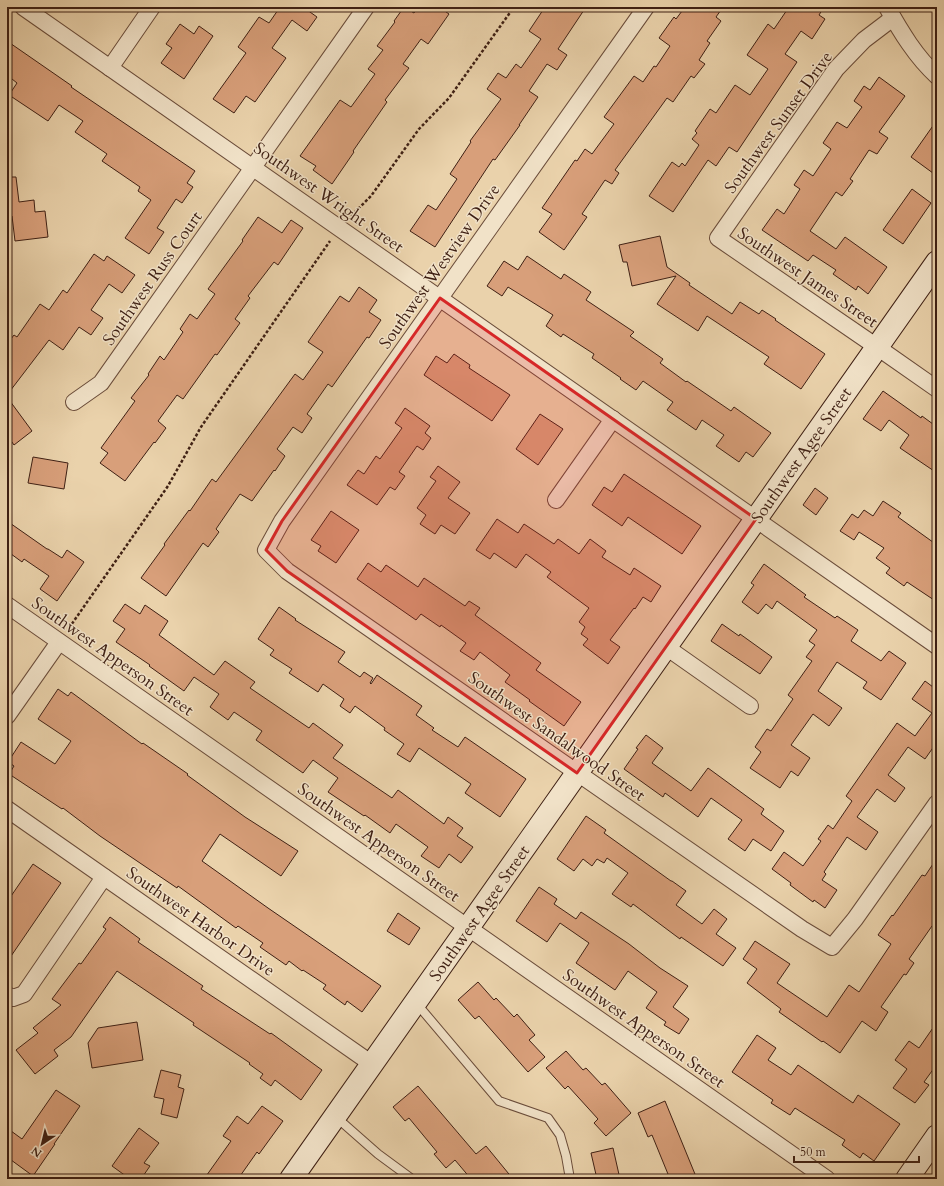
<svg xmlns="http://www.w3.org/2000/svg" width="944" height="1186" font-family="Cardo,serif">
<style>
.building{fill:#d89f7a;stroke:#3f2014}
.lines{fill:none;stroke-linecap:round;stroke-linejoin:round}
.lane-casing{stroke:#6a4c3a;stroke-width:10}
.street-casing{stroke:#6a4c3a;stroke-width:18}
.secondary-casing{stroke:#3f2014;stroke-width:24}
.path{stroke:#3f2014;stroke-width:2.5;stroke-dasharray:3 2;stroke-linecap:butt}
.lane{stroke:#f1e2c8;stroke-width:8}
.street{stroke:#f1e2c8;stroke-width:16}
.secondary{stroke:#f1e2c8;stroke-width:22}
.marked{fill:#d62828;fill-opacity:0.2;stroke:#d62828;stroke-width:3;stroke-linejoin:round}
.labels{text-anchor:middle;stroke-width:3;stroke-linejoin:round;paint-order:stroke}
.street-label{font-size:17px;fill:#3f2014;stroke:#f1e2c8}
</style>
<rect width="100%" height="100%" fill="#ead2ab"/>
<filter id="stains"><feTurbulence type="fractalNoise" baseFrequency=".005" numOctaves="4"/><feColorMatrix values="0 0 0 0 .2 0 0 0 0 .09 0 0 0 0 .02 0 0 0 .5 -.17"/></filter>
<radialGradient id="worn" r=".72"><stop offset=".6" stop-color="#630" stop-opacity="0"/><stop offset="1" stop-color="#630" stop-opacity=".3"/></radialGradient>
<g class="building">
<polygon points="273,7 303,7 317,17 307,31 292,20 272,48 286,58 255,102 246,96 234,113 213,99 246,53 238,47 259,17 269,23 278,10"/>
<polygon points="404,7 414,13 418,7 439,7 449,14 428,44 421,39 403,64 409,68 385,100 387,102 353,151 354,152 332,184 313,170 316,166 300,156 340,100 351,107 375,74 368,69 383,50 377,46 395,22 394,21"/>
<polygon points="545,7 586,7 558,49 567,55 557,70 547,64 529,91 538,97 519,125 520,125 495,160 493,159 435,247 410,231 428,205 436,210 457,179 450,174 471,142 470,141 501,99 487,89 498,73 506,78 516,64 521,68 541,39 529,31"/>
<polygon points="685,7 723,7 716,17 721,21 707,41 710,43 699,60 705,64 694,78 691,76 673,102 667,98 615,170 619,173 612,184 605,180 582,214 587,217 564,250 539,232 552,214 542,208 575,160 577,161 585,149 592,154 614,124 604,117 634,76 643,82 654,66 656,67 670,46 659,38 674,17 676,19"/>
<polygon points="789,7 824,7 819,15 825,19 812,39 801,31 785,54 797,62 737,152 729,147 716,166 708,160 673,212 649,196 672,162 679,167 682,163 685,166 699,145 692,139 697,133 695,131 710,109 716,113 735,85 750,95 768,69 747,55 768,24 774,29"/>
<polygon points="180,24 194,34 199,26 213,36 184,79 161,63 172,48 166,44"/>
<polygon points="7,41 72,86 71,87 195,171 187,183 193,187 182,203 176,199 157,228 164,232 149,254 125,238 151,200 138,191 140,187 102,161 107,154 75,132 83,121 59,105 48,121 9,95 17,83 7,75"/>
<polygon points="879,77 905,96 879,132 888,138 877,154 869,150 850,179 853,181 842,196 836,192 810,231 836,249 845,237 887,267 868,294 858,286 856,290 833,274 836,270 813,255 808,261 762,230 777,209 784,214 800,189 794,185 804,170 813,176 831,149 823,143 837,122 847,128 862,107 854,101 864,86 870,90"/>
<polygon points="937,120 937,176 911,157"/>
<polygon points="7,177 16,177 19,202 34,200 35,212 45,211 48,237 15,241 12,216 7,217"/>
<polygon points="912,189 931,203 903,244 883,230"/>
<polygon points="258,217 282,233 291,220 303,228 278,265 274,262 248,296 250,298 235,319 240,323 217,355 215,354 183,399 177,395 158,421 166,428 155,443 154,442 125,481 100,463 108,453 101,448 135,401 131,398 149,375 148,374 160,356 164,360 183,332 180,329 190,314 197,319 215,294 208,289 243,241 242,240"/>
<polygon points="660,236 667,267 690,283 689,285 732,314 740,302 759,314 762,310 776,319 775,320 825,354 801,389 764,364 769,357 707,316 698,331 657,304 676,276 632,286 627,262 623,262 619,245"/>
<polygon points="94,254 104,261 107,256 135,275 122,293 109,284 91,310 103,318 91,335 79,327 63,350 49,340 7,395 7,344 14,335 17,337 40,304 49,310 63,290 67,293"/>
<polygon points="527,256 561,279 564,274 591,292 586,300 634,332 630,336 663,359 660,363 686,382 687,381 731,411 734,407 771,433 753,457 746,452 739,462 716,446 724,435 702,420 696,430 667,410 673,402 643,381 636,390 620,379 621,378 592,358 594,354 563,334 561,337 546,326 553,315 508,287 502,296 487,286 504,261 518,270"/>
<polygon points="359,287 377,300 369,312 381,320 369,338 367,337 332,387 328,384 307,414 312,418 302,433 293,427 277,449 285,456 275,471 274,470 252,501 240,494 216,529 219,532 208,547 203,543 166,596 141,578 165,545 164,544 189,510 190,511 212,479 216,482 295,374 303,380 323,352 308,342 340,296 349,302"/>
<polygon points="454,354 470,365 469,368 510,395 492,421 424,375 436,356 447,363"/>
<polygon points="883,391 921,418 922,416 937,427 937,473 900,448 909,435 889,420 881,431 863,419"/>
<polygon points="7,397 32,431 14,445 7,435"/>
<polygon points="405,408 430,426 425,433 431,438 423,450 417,446 399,472 405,476 395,490 390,487 377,505 347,485 358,470 364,474 376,456 380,459 402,428 395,423"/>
<polygon points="540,414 563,429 538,465 516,449"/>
<polygon points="33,457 68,463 64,489 28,483"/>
<polygon points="438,466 460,482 448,498 470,513 455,534 441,525 435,534 420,524 426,515 417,508 436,481 430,477"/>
<polygon points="624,474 701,526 682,554 628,517 622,526 592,505 604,487 612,492"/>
<polygon points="815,488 828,498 816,515 803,505"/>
<polygon points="883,501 901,513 898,517 937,545 937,602 907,582 904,586 886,573 890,568 876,558 884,548 859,532 854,540 840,531 852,514 858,518 864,510 873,516"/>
<polygon points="331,511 359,530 336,563 318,551 321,546 311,540"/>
<polygon points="497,519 518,533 524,524 554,544 558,539 579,554 590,539 606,551 602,557 630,575 634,568 661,586 651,602 643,597 635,609 634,608 610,640 620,647 608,664 583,645 588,639 581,634 585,627 579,622 589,608 547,577 551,572 526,554 516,568 494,553 490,559 476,550"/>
<polygon points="7,521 47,549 48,549 62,558 67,550 84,562 57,601 40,589 49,576 24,559 22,562 7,551"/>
<polygon points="368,563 381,572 386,565 418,587 424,578 465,606 469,601 480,608 475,615 541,663 536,670 581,702 564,726 529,701 530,700 505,682 510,675 480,652 474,660 460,651 466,643 441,625 440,627 421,614 416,620 357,579"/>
<polygon points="764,564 806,595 804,597 835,618 837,616 858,630 851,641 881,661 889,651 906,663 881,700 863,688 867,682 837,662 818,691 842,708 829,726 813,714 791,745 810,758 798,776 791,771 780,788 750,768 761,752 755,747 767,729 771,731 793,699 788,695 812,661 806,657 815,645 809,641 817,630 777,601 772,609 766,604 758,614 742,602 754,585 751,583"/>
<polygon points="125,604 140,614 145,605 168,621 159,635 214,675 225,661 255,682 250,688 309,728 313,723 343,745 333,758 392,798 398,790 444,824 448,817 463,828 457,836 473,847 461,863 449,854 439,868 421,856 428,847 396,824 390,833 365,815 364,816 328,792 338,778 313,760 303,773 256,740 262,731 234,712 228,720 210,707 219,694 194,677 184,691 149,666 150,665 116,642 125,629 113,621"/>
<polygon points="279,607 296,619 295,620 345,652 338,662 360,677 364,672 373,678 370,683 371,684 377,675 422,706 416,715 434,728 432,730 458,747 465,737 526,779 500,817 465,793 471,784 419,748 410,762 397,754 404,744 384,730 385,728 355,706 350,713 340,706 344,699 323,684 318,692 289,673 292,669 270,655 274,650 258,639"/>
<polygon points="722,624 739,636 740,634 772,657 760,674 711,641"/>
<polygon points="925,681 937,690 937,742 925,759 908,747 888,775 905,788 895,802 877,789 857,817 878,832 866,850 847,837 824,872 826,874 822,880 837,890 825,908 814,900 813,902 790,885 791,883 772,869 784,852 803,866 821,841 818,839 828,825 833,829 852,801 846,796 897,723 915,736 932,713 912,699"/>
<polygon points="58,689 68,696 71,692 142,744 143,743 188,774 187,775 245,817 298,851 281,876 220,834 202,861 268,908 316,941 381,986 362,1012 347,1001 345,1005 323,989 326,985 303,970 302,971 289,961 286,965 260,947 263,943 238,926 236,928 178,886 177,888 100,836 63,808 62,809 9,774 14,766 8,762 21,742 55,764 71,741 38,719"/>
<polygon points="646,735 663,748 652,763 691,791 708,768 764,809 761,814 784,831 771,851 753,839 745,851 728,839 742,820 711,798 698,817 665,793 663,797 624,769 638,749 636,748"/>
<polygon points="586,816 606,830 604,833 671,881 672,881 686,891 676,905 702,924 714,909 727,919 716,934 736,948 723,966 681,937 680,939 633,904 631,907 612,894 628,873 607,858 604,863 597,859 592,866 583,859 574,871 557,859"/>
<polygon points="937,858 937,929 932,926 909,959 914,963 906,975 904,974 881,1007 888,1012 876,1031 862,1021 840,1053 823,1041 822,1042 779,1012 781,1009 747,983 757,969 743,959 755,941 790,964 777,983 827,1017 849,985 859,992 891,944 878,935 892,915 893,916 922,875 925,876"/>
<polygon points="33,864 61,883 7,962 7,902"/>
<polygon points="539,887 557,899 554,904 576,919 581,912 629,944 660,968 688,986 673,1007 689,1019 679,1034 664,1025 666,1022 646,1008 657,992 628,971 615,990 576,963 589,943 560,923 547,942 516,921"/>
<polygon points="398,913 420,928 409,945 387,931"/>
<polygon points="110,917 140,939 138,942 203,986 201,989 270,1034 271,1033 322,1070 301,1100 275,1080 271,1086 260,1078 263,1074 249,1064 250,1063 193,1025 194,1023 117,971 71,1037 54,1050 58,1056 35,1074 16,1050 38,1033 33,1028 61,1005 52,999 79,963 81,964 106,929 103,927"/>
<polygon points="478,982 494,1000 496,998 514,1017 517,1014 535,1035 529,1040 545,1057 528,1072 479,1016 475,1019 458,1000"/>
<polygon points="137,1022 143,1060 92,1068 88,1043 98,1028"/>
<polygon points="937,1022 937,1064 924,1082 929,1085 915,1103 893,1088 907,1069 895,1060 909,1041 919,1048"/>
<polygon points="757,1035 776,1048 768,1060 791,1075 798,1065 853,1103 858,1095 900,1124 874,1161 863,1153 860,1158 842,1145 845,1140 795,1108 790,1115 771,1103 773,1100 732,1072"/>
<polygon points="566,1051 583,1070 586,1068 602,1085 605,1083 631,1113 606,1136 594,1123 598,1119 568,1086 565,1089 546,1068"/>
<polygon points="161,1070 181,1075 178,1087 184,1089 177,1118 161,1114 164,1099 154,1097"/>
<polygon points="418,1086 476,1154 486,1146 513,1179 471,1179 455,1160 446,1168 434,1154 437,1152 409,1118 405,1121 393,1107"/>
<polygon points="56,1090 80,1106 54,1144 55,1144 33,1176 7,1157 7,1128 22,1139"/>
<polygon points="665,1101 697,1179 670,1179 652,1135 648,1137 638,1113"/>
<polygon points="262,1106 283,1121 259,1154 257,1152 238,1179 204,1179 231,1141 223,1136 237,1116 248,1124"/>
<polygon points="139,1128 159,1143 144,1163 150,1166 141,1179 130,1179 112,1166"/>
<polygon points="613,1148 620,1179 597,1179 591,1153"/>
</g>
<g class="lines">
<defs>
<g id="lane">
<polyline points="417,1004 499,1101 548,1118 560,1135 566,1156 570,1179"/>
<polyline points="336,1117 378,1154 412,1179"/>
</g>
<g id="street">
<polyline points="23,7 937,646"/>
<polyline points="646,7 282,521 266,550 287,571 802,929 832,947 855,919 937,803"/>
<path d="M887,7C901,32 916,57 937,76"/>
<polyline points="893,18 864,40 836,69 718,238 877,347 937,389"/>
<polyline points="110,68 152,7"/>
<polyline points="74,402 101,383 366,7"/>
<polyline points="556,500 613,419"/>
<polyline points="7,605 827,1179"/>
<polyline points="666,647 750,706"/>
<polyline points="7,716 59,642"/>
<polyline points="7,809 372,1064"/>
<polyline points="7,995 13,998 24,994 104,877"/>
</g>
<g id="secondary">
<polyline points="291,1179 937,262"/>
<polyline points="907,1179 937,1136"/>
</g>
</defs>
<use href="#lane" class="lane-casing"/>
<use href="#street" class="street-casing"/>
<use href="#secondary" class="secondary-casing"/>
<g class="path">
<polyline points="351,216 371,196 419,129 449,98 514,7"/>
<polyline points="69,628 168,486 201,427 330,241"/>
</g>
<use href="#lane" class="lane"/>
<use href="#street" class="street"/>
<use href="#secondary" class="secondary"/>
</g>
<path class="marked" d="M440,298L756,519L577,773L287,571L266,550L282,521Z"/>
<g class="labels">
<g class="street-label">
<text transform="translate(778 122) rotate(-54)" y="6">Southwest Sunset Drive</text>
<text transform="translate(329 197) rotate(35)" y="6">Southwest Wright Street</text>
<text transform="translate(439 266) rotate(-55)" y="6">Southwest Westview Drive</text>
<text transform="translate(808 277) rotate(34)" y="6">Southwest James Street</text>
<text transform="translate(152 278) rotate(-55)" y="6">Southwest Russ Court</text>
<text transform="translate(801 455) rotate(-55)" y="6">Southwest Agee Street</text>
<text transform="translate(113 656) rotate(35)" y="6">Southwest Apperson Street</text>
<text transform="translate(557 736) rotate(35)" y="6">Southwest Sandalwood Street</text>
<text transform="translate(379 842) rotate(35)" y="6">Southwest Apperson Street</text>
<text transform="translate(479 913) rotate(-55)" y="6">Southwest Agee Street</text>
<text transform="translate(201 921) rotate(35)" y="6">Southwest Harbor Drive</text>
<text transform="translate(644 1028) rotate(35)" y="6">Southwest Apperson Street</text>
</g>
</g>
<rect width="944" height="1186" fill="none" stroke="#ead2ab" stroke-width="24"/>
<rect x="8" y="8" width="928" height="1170" fill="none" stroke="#3f2014" stroke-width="2"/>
<rect x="12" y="12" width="920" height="1162" fill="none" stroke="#3f2014"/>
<g transform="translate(42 1144) rotate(215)" stroke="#f1e2c8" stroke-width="3" paint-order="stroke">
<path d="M0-3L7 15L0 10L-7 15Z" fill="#3f2014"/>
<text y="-6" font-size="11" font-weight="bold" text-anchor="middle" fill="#3f2014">N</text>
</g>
<path d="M794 1156v6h125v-6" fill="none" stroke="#3f2014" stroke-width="2"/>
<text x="800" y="1156" font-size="12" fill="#3f2014" stroke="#f1e2c8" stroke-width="3" paint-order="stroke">50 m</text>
<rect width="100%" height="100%" filter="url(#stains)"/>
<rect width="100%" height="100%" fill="url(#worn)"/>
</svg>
